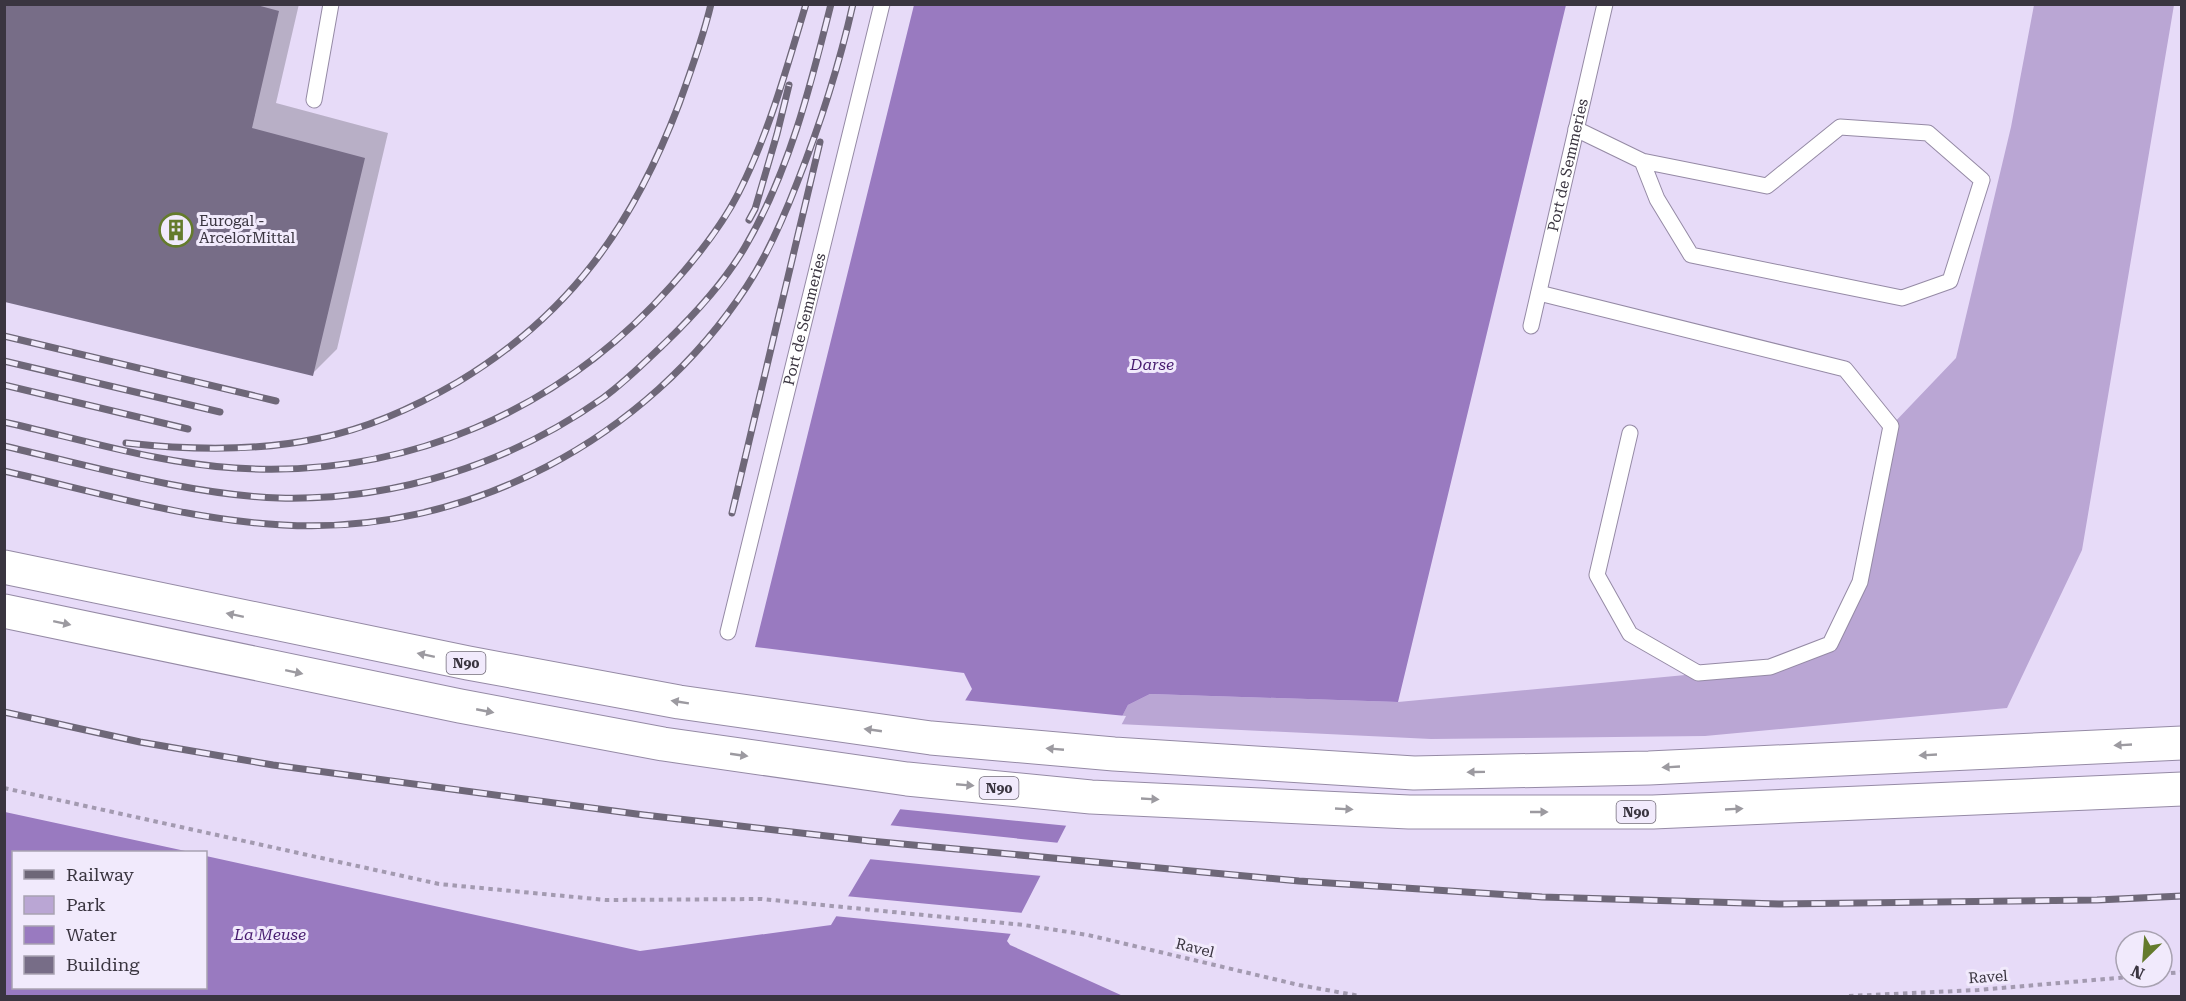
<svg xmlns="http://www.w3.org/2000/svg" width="2186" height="1001" font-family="'Roboto Serif',serif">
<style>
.green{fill:#baa6d4}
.water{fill:#997ac0}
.pier{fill:#e7dbf8}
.shadow{fill:#0003}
.building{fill:#776d87}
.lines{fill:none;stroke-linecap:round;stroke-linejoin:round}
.service-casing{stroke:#958aa5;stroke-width:17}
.trunk-casing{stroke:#958aa5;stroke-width:35}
.path{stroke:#a39ab0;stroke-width:4;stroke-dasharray:4.5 4.5;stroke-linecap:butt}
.service{stroke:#fff;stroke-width:15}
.trunk{stroke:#fff;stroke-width:33}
.rail-casing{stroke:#6e6778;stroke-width:7}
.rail{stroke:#f1eafc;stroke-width:4.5;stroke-dasharray:14;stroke-linecap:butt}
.oneway{fill:#9c9aa0}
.labels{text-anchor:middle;stroke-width:6;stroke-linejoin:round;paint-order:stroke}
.shield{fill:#f1eafc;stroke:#716b78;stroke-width:1.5}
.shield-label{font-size:14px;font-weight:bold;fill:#3a3540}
.street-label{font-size:15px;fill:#3a3540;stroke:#f1eafc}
.poi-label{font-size:15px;fill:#3a3540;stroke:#f1eafc;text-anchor:start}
.water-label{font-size:16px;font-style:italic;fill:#481d70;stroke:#f1eafc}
</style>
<rect width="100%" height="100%" fill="#e7dbf8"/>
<polygon class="green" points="2034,5 2174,5 2082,550 2007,708 1705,736 1431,739 1118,724 1128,705 1150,694 1398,702 1770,667 1830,644 1860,582 1891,426 1956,358 2011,127"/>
<polygon class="water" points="914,5 1566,5 1398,702 1150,694 1128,705 1007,941 1010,945 1123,996 5,996 5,812 190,852 14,852 14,988 206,988 206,856 640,951 831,925 972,689 964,673 755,647"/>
<g class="pier">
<polygon points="962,700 1126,716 1069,826 898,809"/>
<polygon points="888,825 1060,843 1042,876 868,859"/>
<polygon points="845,896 1023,913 1012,934 834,916"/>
</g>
<polygon class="shadow" points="4,4 299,4 276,103 388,133 337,349 312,374 4,301"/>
<polygon class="building" points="5,4 253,4 279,11 252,128 365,158 313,376 5,302"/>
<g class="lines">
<defs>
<g id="service">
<polyline points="314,100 331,4"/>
<polyline points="1576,129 1642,161 1657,199 1691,255 1902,298 1950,281 1982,180 1928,133 1840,127 1767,186 1642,161"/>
<polyline points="1539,293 1845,369 1891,426 1860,582 1830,644 1770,667 1698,673 1630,634 1597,575 1630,433"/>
<path id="s1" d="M1531,326L1605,4"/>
<path id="s2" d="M728,632L882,4"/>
</g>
<g id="trunk">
<polyline points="4,567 468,663 679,702 931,738 1114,754 1414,773 1649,768 2182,743"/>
<polyline points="4,611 460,706 663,744 907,779 1091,797 1409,812 1653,812 2182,789"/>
</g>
</defs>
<use href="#service" class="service-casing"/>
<use href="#trunk" class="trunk-casing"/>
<g class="path">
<polyline points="4,788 439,884 606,900 762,899 1024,925 1088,935 1299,985 1360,996"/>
<polyline points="2162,974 2182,972"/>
<polyline points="1849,996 1978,990 2129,977"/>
</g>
<use href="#service" class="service"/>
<use href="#trunk" class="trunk"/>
<defs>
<g id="rail">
<polyline points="749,220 755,209 777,134 789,85"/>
<polyline points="4,336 276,401"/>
<polyline points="4,361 220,412"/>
<polyline points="4,385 188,429"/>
<path d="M4,422C80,439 157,463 235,468C404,479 561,411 672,285C697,257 722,226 739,192C769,133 787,67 806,4"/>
<path d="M126,443C190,450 256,452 320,438C369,428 415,407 458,382C571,314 633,225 679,104C691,71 703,38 711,4"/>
<path d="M4,446C91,466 191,495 279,498C395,501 509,464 603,398C625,382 645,362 665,343C695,314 724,283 745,247C789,172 810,88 831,4"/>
<path d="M4,471C96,492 189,520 283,525C467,536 648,438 747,286C768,254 783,219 797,183C820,125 839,66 853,4"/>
<polyline points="732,513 820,142"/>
<polyline points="4,712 140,742 273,765 644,815 870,841 1299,881 1542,897 1779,904 2097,900 2182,896"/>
</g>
</defs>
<use href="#rail" class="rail-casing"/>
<use href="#rail" class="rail"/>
</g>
<defs><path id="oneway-solid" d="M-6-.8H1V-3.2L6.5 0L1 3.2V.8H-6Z" transform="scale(1.5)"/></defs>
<g class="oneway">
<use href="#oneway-solid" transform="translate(235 615) rotate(-168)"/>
<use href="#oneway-solid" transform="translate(62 623) rotate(12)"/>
<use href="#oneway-solid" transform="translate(426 655) rotate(-168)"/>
<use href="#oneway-solid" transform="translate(294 672) rotate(12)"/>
<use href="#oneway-solid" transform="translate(680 702) rotate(-171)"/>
<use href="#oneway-solid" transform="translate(485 711) rotate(11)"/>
<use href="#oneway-solid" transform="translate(873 730) rotate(-172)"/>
<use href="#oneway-solid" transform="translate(2123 745) rotate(177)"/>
<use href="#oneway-solid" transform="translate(1055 749) rotate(-175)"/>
<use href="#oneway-solid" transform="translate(739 755) rotate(8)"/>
<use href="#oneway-solid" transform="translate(1928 755) rotate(177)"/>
<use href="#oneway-solid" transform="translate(1671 767) rotate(177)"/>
<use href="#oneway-solid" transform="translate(1476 772) rotate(179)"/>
<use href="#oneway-solid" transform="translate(965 785) rotate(5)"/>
<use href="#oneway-solid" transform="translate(1150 799) rotate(3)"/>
<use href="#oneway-solid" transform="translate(1344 809) rotate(3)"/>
<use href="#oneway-solid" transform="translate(1734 809) rotate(-3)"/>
<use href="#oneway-solid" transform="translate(1539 812)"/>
</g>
<defs>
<symbol id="building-ring" viewBox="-11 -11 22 22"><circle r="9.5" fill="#f1eafc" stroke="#647b2c" stroke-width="1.5"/><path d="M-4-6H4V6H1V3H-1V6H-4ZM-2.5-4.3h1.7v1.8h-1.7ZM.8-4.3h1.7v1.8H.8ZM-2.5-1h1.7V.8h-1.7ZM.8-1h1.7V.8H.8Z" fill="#647b2c"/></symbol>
</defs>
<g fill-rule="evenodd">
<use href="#building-ring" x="157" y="211" width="38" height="38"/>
</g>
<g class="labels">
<g class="shield">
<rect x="446.5" y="652" width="39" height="22" rx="4.5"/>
<rect x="979.5" y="777" width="39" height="22" rx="4.5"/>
<rect x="1616.5" y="801" width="39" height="22" rx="4.5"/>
</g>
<g class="shield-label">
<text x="466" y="668">N90</text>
<text x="999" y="793">N90</text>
<text x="1636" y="817">N90</text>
</g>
<g class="street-label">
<text dy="5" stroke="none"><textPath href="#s1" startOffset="165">Port de Semmeries</textPath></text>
<text dy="5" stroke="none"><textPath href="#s2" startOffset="322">Port de Semmeries</textPath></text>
<text transform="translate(1195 948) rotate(14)" y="5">Ravel</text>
<text transform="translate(1988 977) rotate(-4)" y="5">Ravel</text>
</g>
<g class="poi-label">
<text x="199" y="226">Eurogal -<tspan x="199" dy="17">ArcelorMittal</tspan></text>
</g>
<g class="water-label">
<text x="1152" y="370">Darse</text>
<text x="270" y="940">La Meuse</text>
</g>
</g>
<rect width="2186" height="1001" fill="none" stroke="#3a3540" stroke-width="12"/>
<rect x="12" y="851" width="195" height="138" fill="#f1eafc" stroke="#a8a2b1" stroke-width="1.5"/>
<rect x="24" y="870" width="30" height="9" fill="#6e6778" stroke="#a8a2b1" stroke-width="1.5"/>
<text x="66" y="881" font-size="18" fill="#3a3540">Railway</text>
<rect x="24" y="896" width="30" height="18" fill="#baa6d4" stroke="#a8a2b1" stroke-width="1.5"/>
<text x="66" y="911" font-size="18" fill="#3a3540">Park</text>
<rect x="24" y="926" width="30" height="18" fill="#997ac0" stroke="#a8a2b1" stroke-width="1.5"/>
<text x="66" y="941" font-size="18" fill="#3a3540">Water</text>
<rect x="24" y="956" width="30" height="18" fill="#776d87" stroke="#a8a2b1" stroke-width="1.5"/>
<text x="66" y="971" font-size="18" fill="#3a3540">Building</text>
<g transform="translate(2144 959) rotate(205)"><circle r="28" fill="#f1eafc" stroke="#a8a2b1" stroke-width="1.5"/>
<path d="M0-4.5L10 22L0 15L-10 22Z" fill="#647b2c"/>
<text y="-9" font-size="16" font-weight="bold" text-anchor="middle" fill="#3a3540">N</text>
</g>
</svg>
